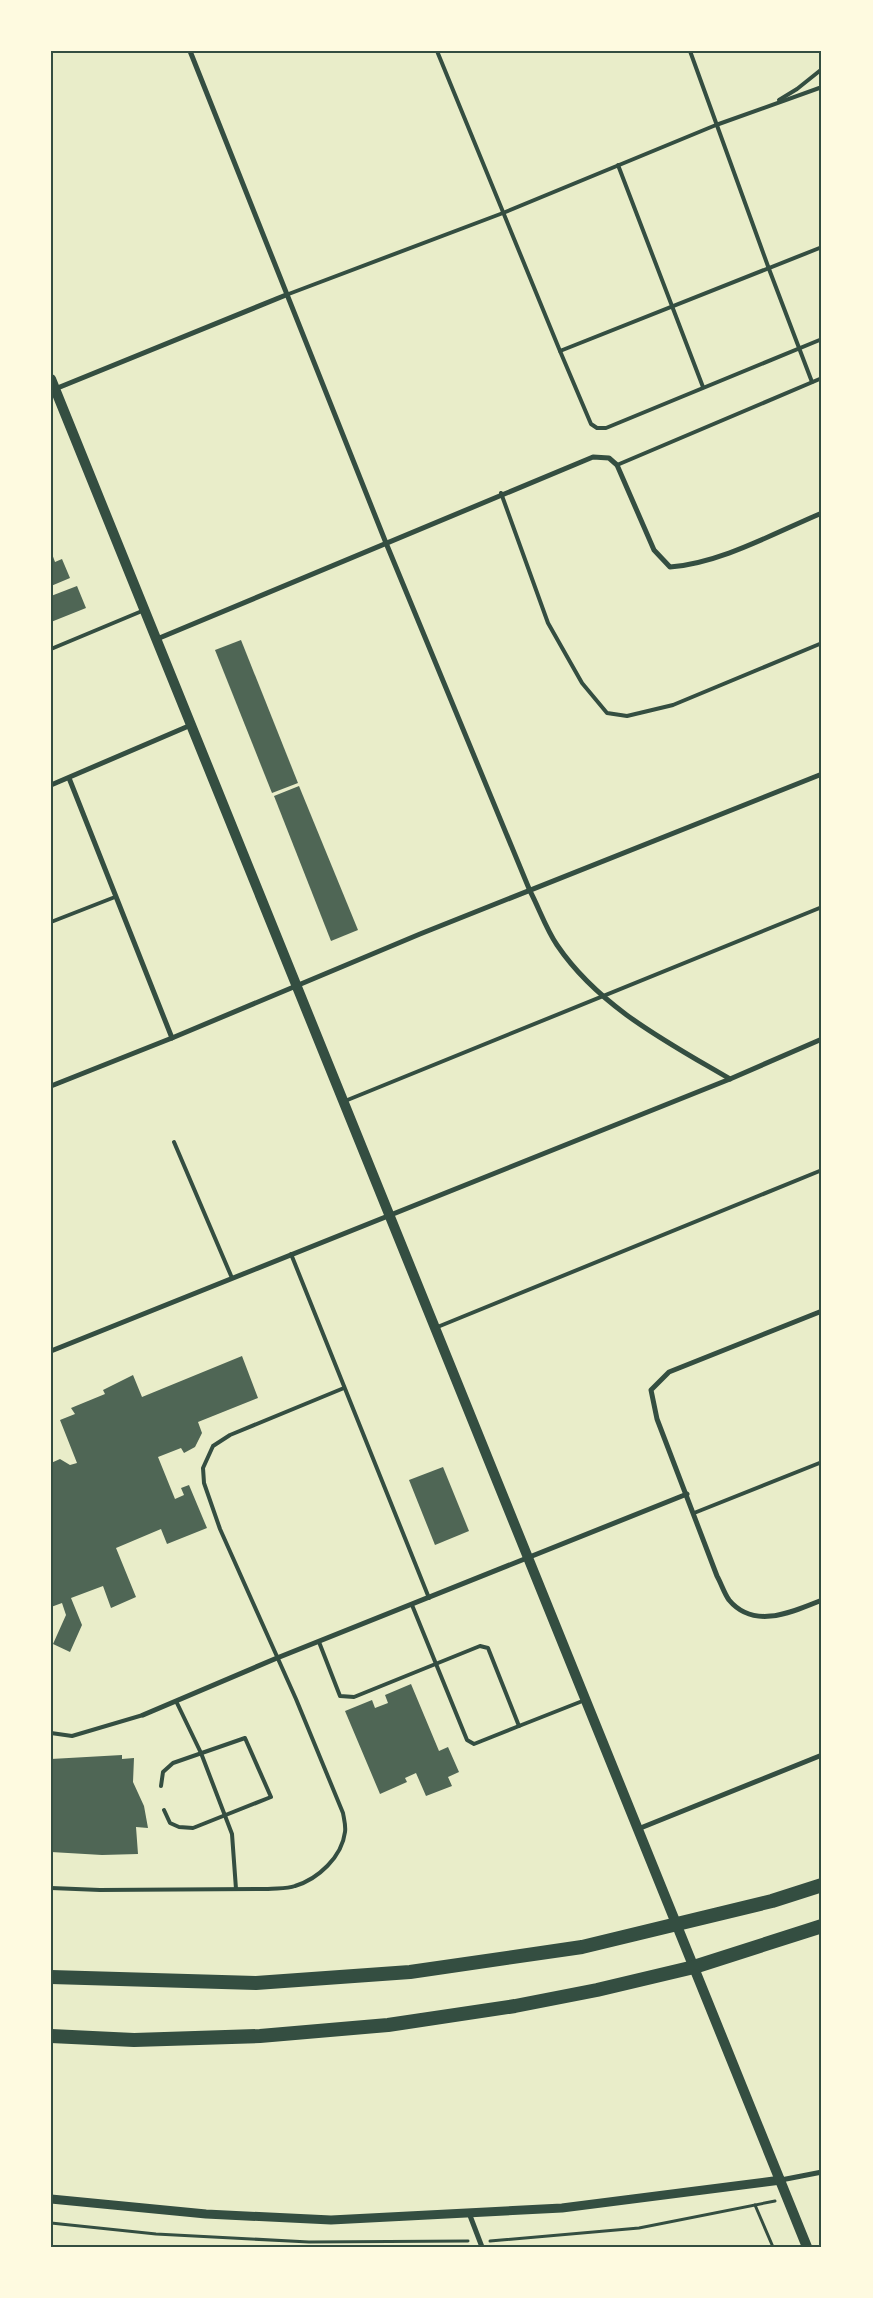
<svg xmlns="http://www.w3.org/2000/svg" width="873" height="2298" font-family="Helvetica,sans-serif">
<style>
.building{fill:#4f6655}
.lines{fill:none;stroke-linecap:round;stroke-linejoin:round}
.path{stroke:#344e41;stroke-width:3}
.service{stroke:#344e41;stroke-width:4}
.minor{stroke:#344e41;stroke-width:5}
.tertiary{stroke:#344e41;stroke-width:9}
.secondary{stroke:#344e41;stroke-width:10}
.trunk{stroke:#344e41;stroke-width:14}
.neatline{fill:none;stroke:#344e41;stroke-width:2}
</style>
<rect width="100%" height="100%" fill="#e9edc9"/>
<g class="building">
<polygon points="51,551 55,562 62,559 70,578 51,586"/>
<polygon points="77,586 86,608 51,622 51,596"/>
<polygon points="241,640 298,783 272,793 215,650"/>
<polygon points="299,786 358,930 331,941 274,796"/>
<polygon points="242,1356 258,1398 198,1422 202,1433 195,1447 184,1453 181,1448 158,1457 175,1499 184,1495 181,1488 189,1485 207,1528 167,1544 161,1529 116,1548 136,1597 111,1608 103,1586 71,1598 82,1625 70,1652 53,1644 66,1615 62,1603 51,1607 51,1463 60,1459 70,1465 77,1463 60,1420 75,1414 71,1408 105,1394 103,1390 133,1375 142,1397"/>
<polygon points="443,1467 469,1531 435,1545 409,1480"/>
<polygon points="411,1684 439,1751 448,1747 459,1772 448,1777 452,1786 426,1796 416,1773 405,1778 407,1782 380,1794 345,1711 372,1700 375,1708 388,1703 385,1695"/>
<polygon points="122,1755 122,1759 134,1758 133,1782 144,1806 148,1828 136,1827 138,1854 102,1855 51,1852 51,1759"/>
</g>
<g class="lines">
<g class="path">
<polyline points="755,2205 773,2247"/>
<polyline points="51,2223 156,2234 309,2242 468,2241"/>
<polyline points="490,2241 639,2228 775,2201"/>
</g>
<g class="service">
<polyline points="437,51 560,351 822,247"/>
<polyline points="690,51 769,269 812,382"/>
<polyline points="779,100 797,89 822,69"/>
<polyline points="618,165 703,387"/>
<polyline points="286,295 503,213 716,125 822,87"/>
<polyline points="560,351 591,424 597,428 606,428 822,339"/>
<polyline points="617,465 822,378"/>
<polyline points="501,493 548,623 582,683 607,713 627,716 673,705 822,643"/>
<polyline points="51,649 142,611"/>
<polyline points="51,922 115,897"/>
<polyline points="345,1101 822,907"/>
<polyline points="174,1142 232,1278"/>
<polyline points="291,1254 429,1598"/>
<polyline points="435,1328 822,1170"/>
<polyline points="694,1513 822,1462"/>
<polyline points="412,1605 467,1740 474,1744 519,1726"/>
<polyline points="319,1642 340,1696 354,1697 480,1646 488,1648 519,1726 585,1700"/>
<polyline points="176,1701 201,1753 232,1834 236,1889"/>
<polyline points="51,1733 72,1736 143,1715"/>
<polyline points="161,1786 163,1772 173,1763 245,1738 271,1797 193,1828 179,1827 170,1823 164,1810"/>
<path d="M51,1888L100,1890L268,1889C277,1888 287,1889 295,1886C318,1879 342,1857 345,1832C346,1826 344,1819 343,1813L296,1699L220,1529L204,1483L203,1468L213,1446L230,1435L344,1388"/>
</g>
<g class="minor">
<path d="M190,51L386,543L530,891C539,908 546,929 557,945C599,1007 667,1042 730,1079"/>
<polyline points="55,389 286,295"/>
<path d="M157,639L593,457L609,458L617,465L654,550L670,567C721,563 774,533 822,513"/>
<polyline points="69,778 172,1038"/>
<polyline points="51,785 191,725"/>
<polyline points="51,1086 172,1038 420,934 822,774"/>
<path d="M822,1311L669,1372L651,1390L657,1419L717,1576C721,1583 724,1593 729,1600C754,1630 792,1612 822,1600"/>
<polyline points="51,1351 730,1079 822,1039"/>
<polyline points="143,1715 277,1658 687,1494"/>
<polyline points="638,1829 822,1755"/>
<polyline points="781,2180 822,2172"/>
<polyline points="469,2213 482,2247"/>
</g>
<polyline class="tertiary" points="51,2199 206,2214 331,2220 562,2208 781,2180"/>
<polyline class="secondary" points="51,379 807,2247"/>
<g class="trunk">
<polyline points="51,1977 256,1983 410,1972 582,1947 772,1901 822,1885"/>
<polyline points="51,2036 134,2040 260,2036 388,2025 515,2006 597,1990 694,1967 822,1926"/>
</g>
</g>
<rect width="873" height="2298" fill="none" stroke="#fefae0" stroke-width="105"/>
<rect x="52" y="52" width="768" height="2194" class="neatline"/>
</svg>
